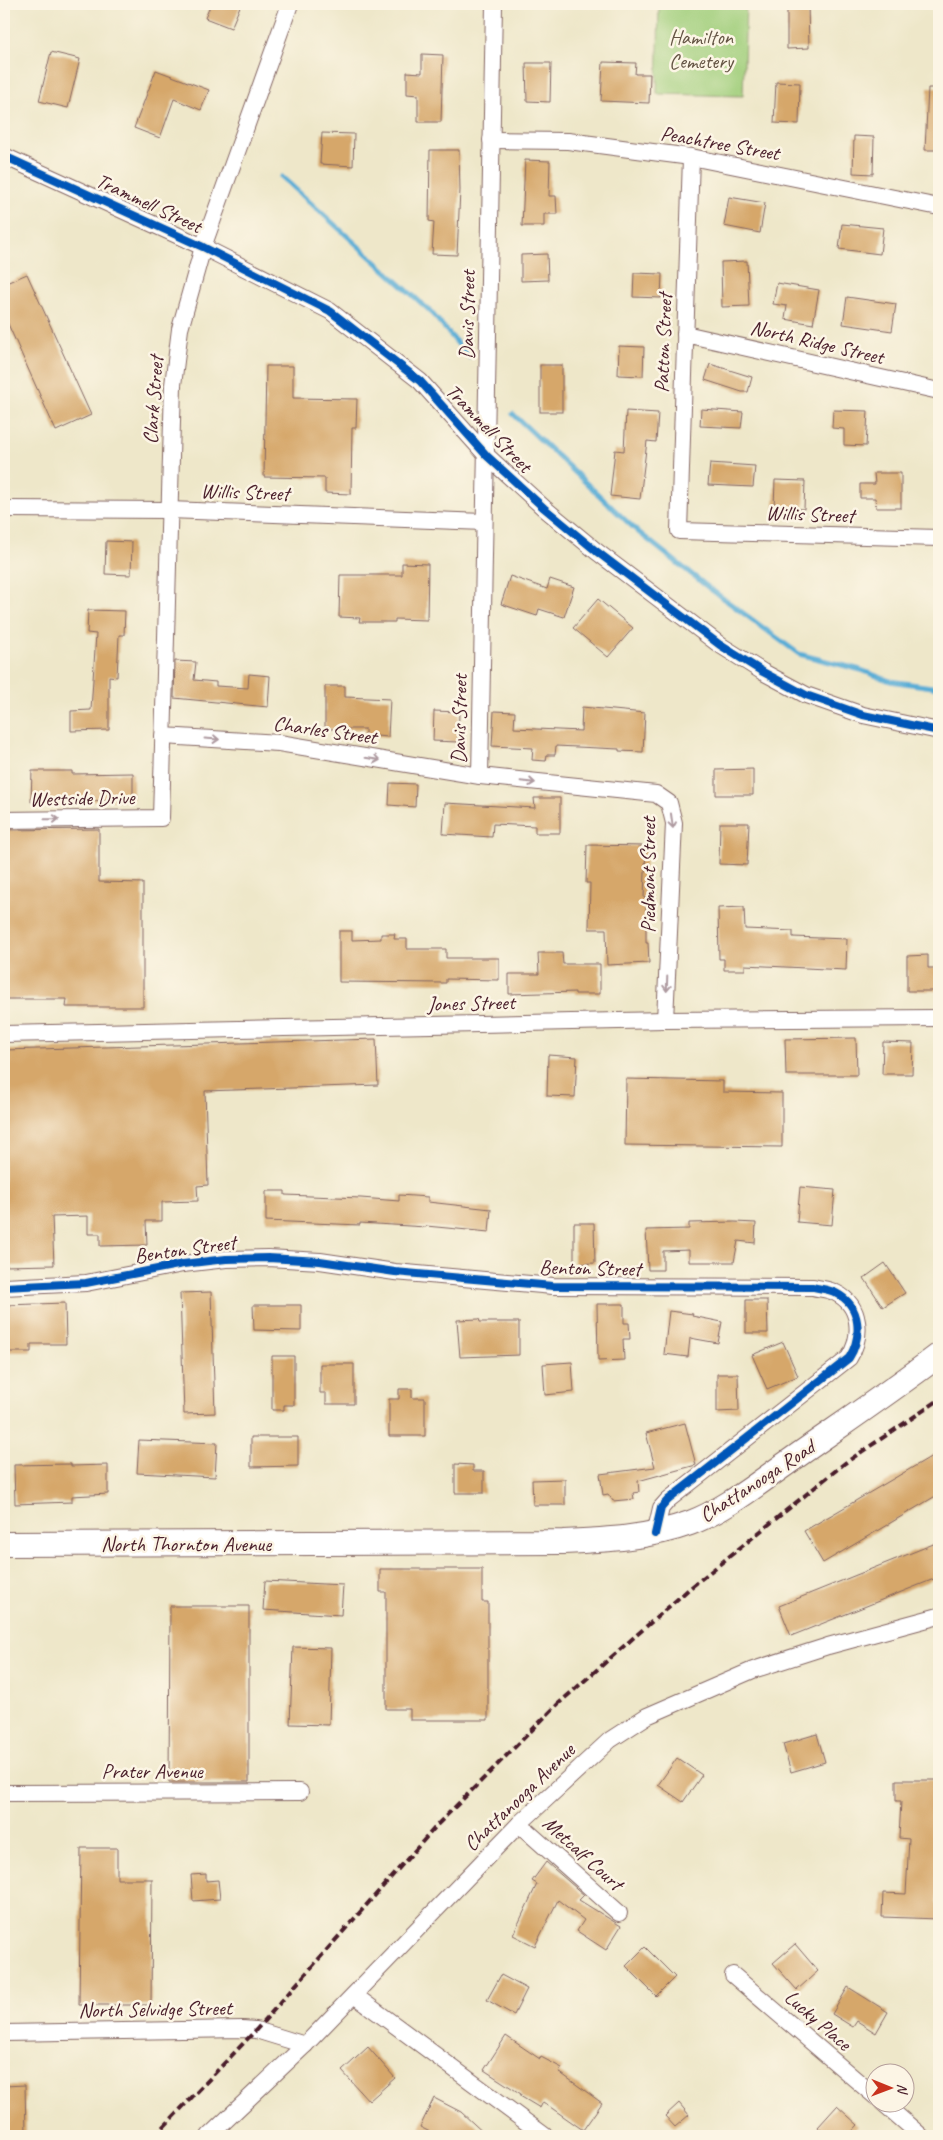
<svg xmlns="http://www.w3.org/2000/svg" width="943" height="2140" font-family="Caveat,sans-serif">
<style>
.green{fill:#a2cf7d;stroke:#767754}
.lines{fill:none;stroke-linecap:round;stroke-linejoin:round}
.stream{stroke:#5aadd6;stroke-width:5}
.building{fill:#d6a76b}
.street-casing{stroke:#836562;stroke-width:18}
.secondary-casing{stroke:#836562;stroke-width:26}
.street{stroke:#fff;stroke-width:16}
.secondary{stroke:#fff;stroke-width:24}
.rail{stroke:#4a1f2b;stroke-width:4;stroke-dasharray:8 4;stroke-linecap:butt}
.cycleway-casing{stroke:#fcf5e5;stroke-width:11}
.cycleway{stroke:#0057b8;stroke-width:8}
.oneway{stroke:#ae9aa0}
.labels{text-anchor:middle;stroke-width:5;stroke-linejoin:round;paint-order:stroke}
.park-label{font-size:21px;fill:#645444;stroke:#fcf5e5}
.street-label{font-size:21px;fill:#4a1f2b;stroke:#fcf5e5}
</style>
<rect width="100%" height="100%" fill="#fcf5e5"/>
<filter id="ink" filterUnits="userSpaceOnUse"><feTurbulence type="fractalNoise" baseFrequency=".02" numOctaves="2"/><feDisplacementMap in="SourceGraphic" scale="10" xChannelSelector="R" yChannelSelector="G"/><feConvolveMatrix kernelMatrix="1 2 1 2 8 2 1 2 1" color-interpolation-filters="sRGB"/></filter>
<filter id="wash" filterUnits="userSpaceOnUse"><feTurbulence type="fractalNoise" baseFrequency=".0096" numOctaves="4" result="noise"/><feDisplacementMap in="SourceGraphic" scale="20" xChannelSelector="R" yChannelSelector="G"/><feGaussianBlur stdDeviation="1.12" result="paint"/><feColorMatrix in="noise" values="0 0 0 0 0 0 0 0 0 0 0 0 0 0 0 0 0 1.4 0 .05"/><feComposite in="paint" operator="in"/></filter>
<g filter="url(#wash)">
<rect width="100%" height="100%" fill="#eee7c9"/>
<polygon class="green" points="659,4 746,4 743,96 657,94"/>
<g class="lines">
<g class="stream">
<polyline points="282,177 430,311 469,357"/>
<polyline points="513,414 637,531 709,588 799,654 861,670 890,681 939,688"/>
</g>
</g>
<g id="blocks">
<g class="building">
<polygon points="211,4 241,4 231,28 205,18"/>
<polygon points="787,4 808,4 809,48 787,49"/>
<polygon points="51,52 80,59 68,108 39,101"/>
<polygon points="422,54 443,55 441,122 418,122 418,95 407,94 407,72 422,73"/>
<polygon points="603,62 636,63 635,74 650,74 649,103 601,101"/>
<polygon points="526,63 551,63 550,102 527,101"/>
<polygon points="156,70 209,90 201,110 174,99 160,138 134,128"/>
<polygon points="776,82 800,83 799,124 774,123"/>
<polygon points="928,88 939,88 939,150 925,150"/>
<polygon points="322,133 354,134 353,166 320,164"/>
<polygon points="854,136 874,137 873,174 853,173"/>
<polygon points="430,150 459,150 460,190 457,255 432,254 434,222 429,221"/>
<polygon points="525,160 550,161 549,196 556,196 557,214 544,214 544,226 522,226"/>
<polygon points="729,197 765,203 760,233 724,226"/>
<polygon points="842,224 883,228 880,254 839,249"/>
<polygon points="547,254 548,280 521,281 521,255"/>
<polygon points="747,261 749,306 722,307 721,262"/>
<polygon points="634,273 662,274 661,298 633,297"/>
<polygon points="27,274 91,415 56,431 4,315 4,284"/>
<polygon points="777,283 819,290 813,324 785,319 787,306 773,304"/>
<polygon points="847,297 896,304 892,331 843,324"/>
<polygon points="619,346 644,347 643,376 618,375"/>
<polygon points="710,364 752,377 748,392 742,392 705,380"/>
<rect x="540" y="365" width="22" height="47"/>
<polygon points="266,366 293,366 293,398 357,399 356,428 352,428 351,494 325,493 325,478 264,477"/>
<polygon points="701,409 743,412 741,428 700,426"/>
<polygon points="833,410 868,411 866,446 844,445 844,429 832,428"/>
<polygon points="626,411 658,413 656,442 647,441 640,499 610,496 615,450 624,451"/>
<polygon points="710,463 755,466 753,487 708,485"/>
<polygon points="874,473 901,473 901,508 876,508 875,498 860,498 860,484 875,484"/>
<polygon points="775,480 805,481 804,509 774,508"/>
<polygon points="106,541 132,542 131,575 105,574"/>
<polygon points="402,563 428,564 427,620 395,619 395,622 359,622 360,618 339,617 340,575 402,575"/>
<polygon points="510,576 547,589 550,579 574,587 564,617 539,609 537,616 501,604"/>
<polygon points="598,599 633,628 608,657 573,628"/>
<polygon points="88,610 125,611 124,635 119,635 117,677 109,676 109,730 71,731 71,711 91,710 96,634 87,633"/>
<polygon points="175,661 196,662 194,680 216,682 216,686 248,688 249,674 270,676 268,707 174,698"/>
<polygon points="325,686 345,686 345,697 390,699 388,737 365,735 365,729 325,729"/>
<polygon points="582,707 645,713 643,752 619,751 619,749 556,746 555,755 547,755 546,761 532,760 533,748 492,746 494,711 515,712 514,728 581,731"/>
<polygon points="434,711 459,712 458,742 433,741"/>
<polygon points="753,769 753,795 716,795 716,770"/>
<polygon points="32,771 72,771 72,774 133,773 133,800 31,802"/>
<polygon points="390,783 416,784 415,807 389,805"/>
<polygon points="534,798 560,798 560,833 535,833 535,826 493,824 492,837 443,834 445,803 535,808"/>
<polygon points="720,823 749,823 747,865 719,864"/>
<polygon points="99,829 99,882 143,883 143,1007 66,1007 67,999 4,999 4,830"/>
<polygon points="587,845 646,846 644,898 646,898 646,943 648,943 649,963 607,965 606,929 589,929 590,883 586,883"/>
<polygon points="744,907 745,929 793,931 793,937 847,939 846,970 745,965 745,970 724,970 724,959 719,959 718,908"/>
<polygon points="339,931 352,931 352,940 381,939 381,934 395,934 394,939 407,939 407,949 446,949 446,958 499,958 499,980 446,979 446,983 339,982"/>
<polygon points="538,953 562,953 563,964 600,964 600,994 575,994 575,992 509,994 509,974 539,974"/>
<polygon points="928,955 928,968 938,968 938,991 907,991 907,956"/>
<polygon points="856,1038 857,1075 786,1075 785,1039"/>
<polygon points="376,1039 378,1085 205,1091 208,1185 197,1186 198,1201 162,1202 162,1221 146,1221 147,1245 100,1246 100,1234 88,1234 88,1216 52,1217 54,1265 4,1266 4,1050"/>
<polygon points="883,1042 913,1043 912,1074 882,1074"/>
<polygon points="548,1055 577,1057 575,1097 547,1096"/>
<polygon points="626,1079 723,1081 723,1092 782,1093 782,1147 625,1145"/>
<polygon points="800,1187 835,1190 832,1225 797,1222"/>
<polygon points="266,1191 285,1191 285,1195 361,1198 399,1201 399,1195 428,1197 428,1202 491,1209 489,1232 426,1226 426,1227 360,1223 360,1225 266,1221"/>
<polygon points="735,1222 756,1223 755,1243 738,1241 734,1262 689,1262 689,1250 663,1251 663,1270 648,1270 646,1230 689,1229 689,1223"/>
<polygon points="574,1223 594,1223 595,1263 574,1264"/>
<polygon points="885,1263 905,1293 883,1307 864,1278"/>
<polygon points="211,1292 215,1413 184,1414 180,1293"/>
<polygon points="746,1300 767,1300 768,1333 746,1333"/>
<polygon points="65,1303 66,1344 31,1344 31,1352 7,1352 6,1305"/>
<polygon points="597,1304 624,1304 624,1323 629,1323 630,1339 623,1339 624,1360 598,1361"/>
<polygon points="253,1305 301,1305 301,1331 254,1330"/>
<polygon points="669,1311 693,1314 692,1316 722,1322 718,1343 690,1338 688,1357 664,1354"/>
<polygon points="479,1319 480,1322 519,1322 519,1355 460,1357 457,1320"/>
<polygon points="783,1342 798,1376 767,1389 752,1355"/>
<polygon points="272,1356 294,1356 294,1405 284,1405 284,1410 272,1410"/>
<polygon points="572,1362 574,1392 545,1395 543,1364"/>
<polygon points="320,1364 354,1364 354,1404 326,1404 326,1393 320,1393"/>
<polygon points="717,1374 738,1374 739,1411 717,1412"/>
<polygon points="399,1389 412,1389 412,1398 425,1398 425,1436 389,1436 389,1399 399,1399"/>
<polygon points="685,1423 696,1465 638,1481 639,1492 633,1493 634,1499 613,1501 608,1494 603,1495 600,1474 655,1467 646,1433"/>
<polygon points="251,1437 298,1437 298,1466 251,1467"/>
<polygon points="139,1440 217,1443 215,1477 137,1473"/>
<polygon points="939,1452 939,1494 823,1563 804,1531"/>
<polygon points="71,1464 71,1466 108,1465 108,1494 72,1496 72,1502 15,1504 14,1465"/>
<polygon points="455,1464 473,1465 473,1471 484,1471 484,1493 455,1493"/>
<polygon points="565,1479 565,1505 533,1505 532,1480"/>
<polygon points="936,1543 939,1551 939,1577 791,1636 779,1606"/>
<polygon points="380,1569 482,1569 482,1602 488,1602 488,1720 410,1720 410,1709 386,1709 386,1592 380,1592"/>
<polygon points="265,1581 343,1585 341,1615 263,1610"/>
<polygon points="170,1606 249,1606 249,1782 169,1782"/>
<polygon points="293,1647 331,1648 329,1725 290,1724"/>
<polygon points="817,1734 825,1762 791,1772 783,1744"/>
<polygon points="677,1758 702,1775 683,1802 658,1785"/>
<polygon points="896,1780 939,1780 937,1905 939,1905 939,1919 882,1917 883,1893 906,1894 909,1839 899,1838 901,1801 896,1801"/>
<polygon points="81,1848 117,1848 117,1879 152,1879 151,2005 79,2005"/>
<polygon points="546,1862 584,1895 579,1900 621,1926 606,1950 577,1931 584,1920 558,1900 535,1946 513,1935 537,1884 532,1881"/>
<polygon points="206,1874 206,1881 218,1880 220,1899 193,1901 191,1875"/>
<polygon points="795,1944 818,1971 797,1990 773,1963"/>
<polygon points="645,1947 675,1977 656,1996 626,1966"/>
<polygon points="501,1975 527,1989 514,2015 487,2000"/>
<polygon points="848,1987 888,2012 876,2033 857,2021 853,2027 832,2014"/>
<polygon points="506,2036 540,2059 541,2057 562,2068 559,2072 602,2103 583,2130 543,2102 540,2108 520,2096 521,2094 484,2070"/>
<polygon points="368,2047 395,2078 369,2101 342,2071"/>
<polygon points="25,2085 26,2133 4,2134 4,2086"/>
<polygon points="434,2098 461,2112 487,2136 438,2136 420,2127"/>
<polygon points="679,2103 689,2115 675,2127 665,2116"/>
<polygon points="837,2106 858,2125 848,2136 827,2136 818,2127"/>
</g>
</g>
</g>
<g filter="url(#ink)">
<use href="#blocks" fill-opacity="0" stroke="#836562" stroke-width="1"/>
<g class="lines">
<defs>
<g id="street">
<polyline points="491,140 568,141 691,157 939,207"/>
<polyline points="4,156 203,247 330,311 420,381 487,456 544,508 596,551 720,645 763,672 806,695 863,715 939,731"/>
<polyline points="691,157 679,531 939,538"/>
<polyline points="685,334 939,391"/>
<polyline points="4,509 169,510 484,522"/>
<polyline points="163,736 279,743 480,776 656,794 669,803 674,823 665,1020"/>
<polyline points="480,776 494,4"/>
<polyline points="4,820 161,818 173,385 180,329 203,247 290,4"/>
<polyline points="4,1034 665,1020 939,1018"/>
<path d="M4,1287L86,1283L183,1264L226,1259L268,1258L320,1261L395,1272L553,1286L813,1287C820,1289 829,1289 836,1293C862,1306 862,1337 849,1358L668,1500L661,1508L655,1534"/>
<polyline points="4,1793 300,1792"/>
<polyline points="519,1824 619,1913"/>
<polyline points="733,1975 876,2097"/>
<polyline points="354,1995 545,2136"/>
<polyline points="4,2033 242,2029 256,2030 305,2045"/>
<polyline points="882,2102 921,2136"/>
<polyline points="209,2136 305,2045 519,1824 610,1740 647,1716 753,1670 828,1646 939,1616"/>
</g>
<path id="secondary" d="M4,1544L563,1542C606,1540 649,1538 690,1523C725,1510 757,1484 787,1463C838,1427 890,1392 939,1355"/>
</defs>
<use href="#street" class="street-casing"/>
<use href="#secondary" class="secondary-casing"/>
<use href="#street" class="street"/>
<use href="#secondary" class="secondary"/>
<polyline class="rail" points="155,2136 256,2030 439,1823 558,1704 689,1589 845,1463 939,1400"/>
<defs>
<g id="cycleway">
<polyline points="4,156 203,247 330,311 420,381 487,456 544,508 596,551 720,645 763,672 806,695 863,715 939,731"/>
<path d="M4,1287L86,1283L183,1264L226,1259L268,1258L320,1261L395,1272L553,1286L813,1287C820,1289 829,1289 836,1293C862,1306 862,1337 849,1358L668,1500L661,1508L655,1534"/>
</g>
</defs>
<use href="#cycleway" class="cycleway-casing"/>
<use href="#cycleway" class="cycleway"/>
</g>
<defs><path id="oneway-shaft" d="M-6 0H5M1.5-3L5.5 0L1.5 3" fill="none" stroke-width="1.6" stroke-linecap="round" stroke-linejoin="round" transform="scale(1.25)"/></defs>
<g class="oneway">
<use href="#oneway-shaft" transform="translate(212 739) rotate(4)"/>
<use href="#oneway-shaft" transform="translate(373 759) rotate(9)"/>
<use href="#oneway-shaft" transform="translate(528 782) rotate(6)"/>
<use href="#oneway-shaft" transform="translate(52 819) rotate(-1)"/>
<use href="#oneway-shaft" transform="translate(672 821) rotate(82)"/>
<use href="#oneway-shaft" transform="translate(667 984) rotate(92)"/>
</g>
</g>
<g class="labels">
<g class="park-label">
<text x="701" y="44">Hamilton<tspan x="701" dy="24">Cemetery</tspan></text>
</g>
<g class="street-label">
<text transform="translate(720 143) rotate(10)" y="7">Peachtree Street</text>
<text transform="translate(149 203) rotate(25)" y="7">Trammell Street</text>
<text transform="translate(467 315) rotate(-89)" y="7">Davis Street</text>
<text transform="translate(817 342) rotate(13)" y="7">North Ridge Street</text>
<text transform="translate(663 343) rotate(-88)" y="7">Patton Street</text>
<text transform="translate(153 400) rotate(-86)" y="7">Clark Street</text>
<text transform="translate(489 428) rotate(46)" y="7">Trammell Street</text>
<text transform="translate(245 492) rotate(2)" y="7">Willis Street</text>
<text transform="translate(810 514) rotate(2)" y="7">Willis Street</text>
<text transform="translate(459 719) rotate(-89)" y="7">Davis Street</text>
<text transform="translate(325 730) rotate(8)" y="7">Charles Street</text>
<text transform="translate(82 798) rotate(-1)" y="7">Westside Drive</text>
<text transform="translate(648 875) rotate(-90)" y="7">Piedmont Street</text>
<text transform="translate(471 1003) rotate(-1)" y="7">Jones Street</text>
<text transform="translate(185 1249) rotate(-8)" y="7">Benton Street</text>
<text transform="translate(590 1268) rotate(1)" y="7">Benton Street</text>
<text transform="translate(757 1481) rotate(-33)" y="7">Chattanooga Road</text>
<text x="186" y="1551">North Thornton Avenue</text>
<text x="152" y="1778">Prater Avenue</text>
<text transform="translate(519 1797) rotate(-44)" y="7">Chattanooga Avenue</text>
<text transform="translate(583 1853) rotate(42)" y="7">Metcalf Court</text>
<text transform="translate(155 2009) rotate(-1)" y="7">North Selvidge Street</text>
<text transform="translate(818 2020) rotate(41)" y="7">Lucky Place</text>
</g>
</g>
<rect width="943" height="2140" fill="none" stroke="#fcf5e5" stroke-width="20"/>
<g transform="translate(890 2088) rotate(91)"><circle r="24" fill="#fcf5e5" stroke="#b59f9b"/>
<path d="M0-4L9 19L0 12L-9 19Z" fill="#c8321e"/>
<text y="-8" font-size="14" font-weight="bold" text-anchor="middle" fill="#4a1f2b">N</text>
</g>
</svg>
